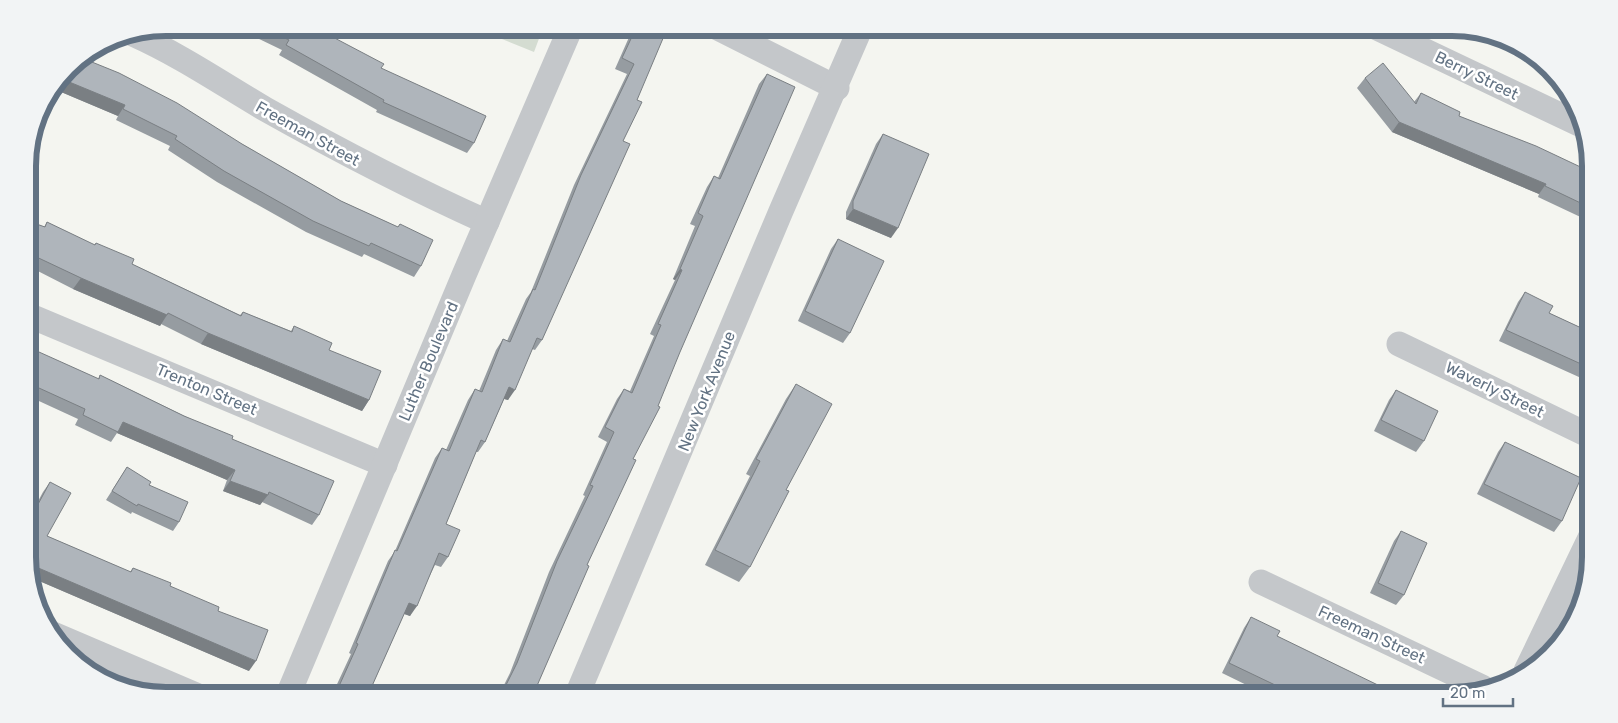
<svg xmlns="http://www.w3.org/2000/svg" width="1618" height="723" font-family="Rubik,sans-serif">
<style>
.green{fill:#d4dcd1}
.lines{fill:none;stroke-linecap:round;stroke-linejoin:round}
.street{stroke:#c4c7ca;stroke-width:25}
.wall{fill:#969ca1}
.shaded-wall{fill:#7a7f83}
.building{fill:#afb5bb;stroke:#7a7f83}
.labels{text-anchor:middle;stroke-width:5;stroke-linejoin:round;paint-order:stroke}
.street-label{font-size:16px;fill:#627283;stroke:#fff}
.rim{fill:none;stroke:#627283;stroke-width:6}
</style>
<rect width="100%" height="100%" fill="#f4f5f0"/>
<polygon class="green" points="475,28 543,27 543,28 534,52"/>
<g class="lines">
<g class="street">
<polyline points="716,27 837,88"/>
<polyline points="1375,27 1579,124"/>
<path d="M133,34C180,55 221,83 265,109C338,150 411,188 487,222"/>
<polyline points="28,315 385,465"/>
<polyline points="1399,344 1590,436"/>
<polyline points="1261,582 1482,687"/>
<polyline points="53,634 196,695"/>
<polyline points="1526,671 1590,538"/>
<polyline points="288,695 464,275 571,27"/>
<polyline points="577,695 781,211 861,27"/>
</g>
</g>
<g class="wall">
<polygon points="236,28 330,28 327,34 381,68 474,143 467,153 376,112 377,110 279,55 282,50"/>
<polygon points="635,28 644,28 637,100 623,141 542,340 535,350 532,349 508,400 504,399 485,442 478,452 476,452 446,524 448,557 441,567 435,565 410,616 404,614 372,686 373,695 332,695 351,654 349,653 388,561 395,551 435,458 442,448 446,450 468,400 475,389 479,391 496,350 503,339 507,341 526,299 531,292 574,185 627,74 615,69 630,35"/>
<polygon points="75,62 242,144 341,201 398,227 400,224 421,266 414,277 364,254 362,257 306,232 217,182 168,150 170,146 116,120 118,116 54,89"/>
<polygon points="767,74 633,459 587,565 533,695 499,695 510,673 549,572 585,496 583,495 607,442 598,437 617,399 624,389 630,391 654,336 650,334 675,280 673,279 695,226 690,224 707,187 714,176 718,178 759,84"/>
<polygon points="1365,78 1414,102 1421,93 1459,116 1589,171 1589,221 1538,197 1539,194 1392,132 1357,88"/>
<polygon points="883,134 891,238 846,219 846,212 876,144"/>
<polygon points="28,221 44,227 47,222 94,245 96,243 132,264 240,315 243,312 291,331 294,326 329,350 369,400 362,411 201,344 161,324 160,326 73,289 28,266"/>
<polygon points="838,239 850,333 843,343 798,321 831,249"/>
<polygon points="1525,292 1549,313 1590,332 1590,382 1499,341 1518,302"/>
<polygon points="28,348 98,379 100,375 232,439 319,515 312,525 262,502 260,505 223,491 227,480 117,433 111,442 75,425 78,419 28,396"/>
<polygon points="796,384 786,490 750,567 739,582 705,565 750,476 746,474 786,399"/>
<polygon points="1396,390 1424,441 1416,452 1374,431 1389,400"/>
<polygon points="1505,442 1562,521 1554,532 1477,494 1498,452"/>
<polygon points="127,467 149,485 179,522 173,531 132,512 131,514 106,500"/>
<polygon points="50,482 47,536 130,572 133,568 170,586 218,611 249,671 30,577 29,575 29,518 43,492"/>
<polygon points="1401,531 1404,595 1396,605 1370,593 1394,541"/>
<polygon points="1251,617 1277,636 1390,695 1267,695 1222,673 1244,628"/>
</g>
<g class="shaded-wall">
<polygon points="62,79 125,105 118,116 54,89"/>
<polygon points="1399,122 1546,184 1539,194 1392,132"/>
<polygon points="853,209 898,228 891,238 846,219"/>
<polygon points="28,253 33,255 28,261"/>
<polygon points="680,269 682,270 675,280 673,279"/>
<polygon points="81,278 167,315 160,326 73,289"/>
<polygon points="208,333 369,400 362,411 201,344"/>
<polygon points="509,387 515,390 508,400 501,398"/>
<polygon points="123,422 235,470 227,480 117,433"/>
<polygon points="230,481 268,495 260,505 223,491"/>
<polygon points="29,564 256,661 249,671 30,577 29,575"/>
<polygon points="409,603 417,606 410,616 402,613"/>
</g>
<g class="building">
<polygon points="264,28 330,28 327,34 384,64 381,68 486,116 474,143 383,102 384,100 286,45 289,40"/>
<polygon points="636,28 644,28 664,36 637,100 642,102 623,141 630,144 542,340 537,338 515,390 509,387 485,442 481,440 446,524 460,530 448,557 439,553 417,606 409,603 372,686 376,688 373,695 335,695 358,644 356,643 395,550 397,551 442,448 449,451 475,389 482,392 503,339 510,342 533,289 535,290 581,175 634,64 622,58"/>
<polygon points="82,58 119,73 177,103 242,144 341,201 398,227 400,224 433,240 421,266 371,243 369,246 313,221 224,171 175,139 177,136 123,109 125,105 62,79 75,62"/>
<polygon points="1383,63 1416,104 1421,93 1460,112 1459,116 1536,146 1589,171 1589,207 1545,186 1546,184 1399,122 1365,78"/>
<polygon points="767,74 795,87 680,352 658,406 660,407 633,459 636,460 587,565 589,566 533,695 501,695 517,663 557,561 593,486 590,485 614,432 605,427 624,389 632,393 661,325 658,324 682,270 680,269 703,216 698,213 714,176 720,179"/>
<polygon points="883,134 929,154 898,228 853,209 853,201"/>
<polygon points="28,221 45,227 47,222 95,245 96,243 134,259 132,264 241,316 243,312 292,332 294,326 332,343 329,350 381,371 369,400 208,333 168,313 167,315 81,278 28,253"/>
<polygon points="838,239 884,261 850,333 805,311"/>
<polygon points="1525,292 1553,306 1549,313 1590,332 1590,368 1506,330"/>
<polygon points="28,348 39,352 99,379 100,375 184,416 233,436 232,439 334,481 319,515 269,492 268,495 230,481 235,470 123,422 118,432 83,415 85,409 28,383"/>
<polygon points="796,384 832,404 786,490 789,491 750,567 715,550 760,461 756,459"/>
<polygon points="1396,390 1438,411 1424,441 1381,420"/>
<polygon points="1505,442 1581,478 1562,521 1484,484"/>
<polygon points="127,467 151,482 149,485 188,502 179,522 138,504 137,506 112,491"/>
<polygon points="50,482 71,493 47,536 131,572 133,568 171,583 170,586 219,607 218,611 268,630 256,661 29,564 29,521"/>
<polygon points="1401,531 1427,543 1404,595 1378,583"/>
<polygon points="1251,617 1280,631 1277,636 1384,688 1383,691 1390,695 1296,695 1229,663"/>
</g>
<g class="labels">
<g class="street-label">
<text transform="translate(1477 75) rotate(26)" y="6">Berry Street</text>
<text transform="translate(308 133) rotate(29)" y="6">Freeman Street</text>
<text transform="translate(428 361) rotate(-67)" y="6">Luther Boulevard</text>
<text transform="translate(207 389) rotate(23)" y="6">Trenton Street</text>
<text transform="translate(1495 389) rotate(26)" y="6">Waverly Street</text>
<text transform="translate(706 391) rotate(-68)" y="6">New York Avenue</text>
<text transform="translate(1372 634) rotate(25)" y="6">Freeman Street</text>
</g>
</g>
<path d="M0 0H1618V723H0ZM166 36H1452A130 130 0 0 1 1582 166V557A130 130 0 0 1 1452 687H166A130 130 0 0 1 36 557V166A130 130 0 0 1 166 36Z" fill="#f2f4f5" fill-rule="evenodd"/>
<path class="rim" d="M166 36H1452A130 130 0 0 1 1582 166V557A130 130 0 0 1 1452 687H166A130 130 0 0 1 36 557V166A130 130 0 0 1 166 36Z"/>
<path d="M1443 698v8h70v-8" fill="none" stroke="#627283" stroke-width="2.5"/>
<text x="1450" y="698" font-size="15" fill="#627283" stroke="#ffffff" stroke-width="4" paint-order="stroke">20 m</text>
</svg>
